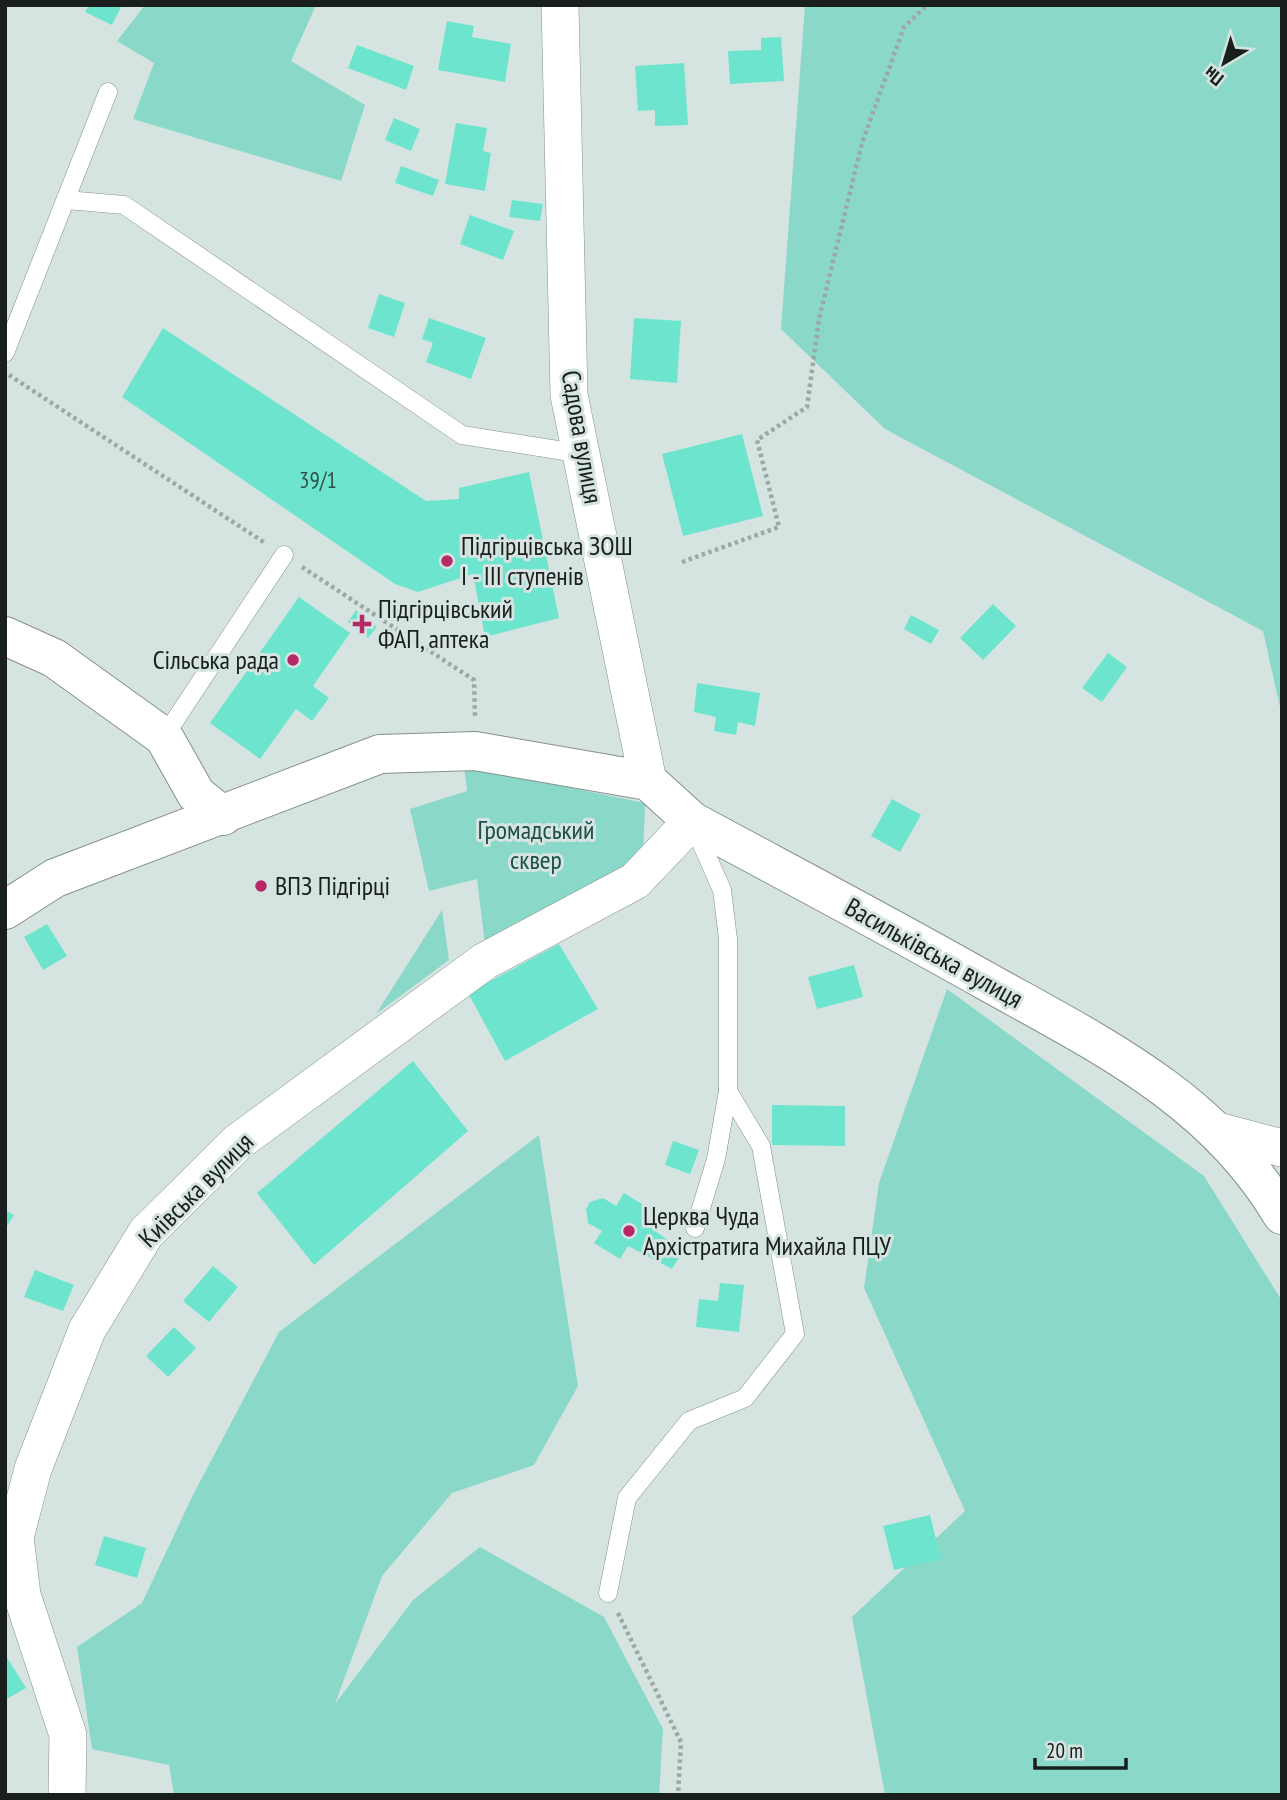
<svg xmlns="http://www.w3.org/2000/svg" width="1287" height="1800" font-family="'PT Sans Narrow',sans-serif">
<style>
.green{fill:#8ad8c8}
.building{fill:#6de5ce}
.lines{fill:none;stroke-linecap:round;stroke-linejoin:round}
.service-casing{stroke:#84918e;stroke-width:19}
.minor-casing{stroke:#84918e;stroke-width:38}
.tertiary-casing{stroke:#84918e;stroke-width:40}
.path{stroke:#9ca8a5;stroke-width:4.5;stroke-dasharray:3.5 3.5;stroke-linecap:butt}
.service{stroke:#fff;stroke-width:18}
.minor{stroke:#fff;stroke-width:37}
.tertiary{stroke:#fff;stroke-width:38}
.poi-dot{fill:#b42966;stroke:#d6e4e1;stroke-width:2.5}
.labels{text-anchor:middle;stroke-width:6;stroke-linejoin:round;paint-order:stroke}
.number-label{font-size:23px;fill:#2e5049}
.street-label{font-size:26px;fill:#191f1d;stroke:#d6e4e1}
.poi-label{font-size:26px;fill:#191f1d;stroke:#d6e4e1;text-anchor:start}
.park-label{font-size:26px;fill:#1c5047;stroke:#d6e4e1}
</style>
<rect width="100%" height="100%" fill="#d6e4e1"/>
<g class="green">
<polygon points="145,5 316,5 291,61 365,105 341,181 133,119 154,63 117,41"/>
<polygon points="805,5 1282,5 1282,716 1263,631 885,429 781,329"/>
<polygon points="464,766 645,803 643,859 485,944 477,879 429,891 410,809 467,791"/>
<polygon points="442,910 449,960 376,1014"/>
<polygon points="947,989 1204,1176 1282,1301 1282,1795 885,1795 852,1617 965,1511 864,1288 879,1183"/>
<polygon points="539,1135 578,1386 534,1465 452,1493 382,1576 335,1704 413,1600 480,1547 604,1617 663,1729 659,1795 174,1795 169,1765 92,1749 77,1647 142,1603 193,1495 279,1332"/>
</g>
<g class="building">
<polygon points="89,5 122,5 112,25 85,12"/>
<polygon points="447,21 474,26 472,37 511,44 505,82 438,70"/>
<polygon points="781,37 784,81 730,84 728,51 761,50 761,38"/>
<polygon points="357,45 414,66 406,90 348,68"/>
<polygon points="684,63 688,125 655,126 655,110 638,111 635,66"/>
<polygon points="394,118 420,129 411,151 385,140"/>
<polygon points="456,123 487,128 483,151 491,153 485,191 445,184"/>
<polygon points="401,166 439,180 433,196 395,183"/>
<polygon points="512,200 543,204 540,221 509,217"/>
<polygon points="470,215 514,231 503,260 460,244"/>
<polygon points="379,294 405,303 394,337 368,328"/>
<polygon points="429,318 486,338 471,379 426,362 433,343 422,339"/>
<polygon points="634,318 681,321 677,383 630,379"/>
<polygon points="163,328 426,501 459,499 459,488 529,472 559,618 485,637 473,574 418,592 395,584 122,397"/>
<polygon points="742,434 763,516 683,536 662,454"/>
<polygon points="299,597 350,633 313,686 329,698 312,721 296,709 260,759 210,723"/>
<polygon points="993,604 1016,626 983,660 960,638"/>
<polygon points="356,610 377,627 368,638 348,622"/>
<polygon points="911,615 939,630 931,644 904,629"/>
<polygon points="1108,653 1127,667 1102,702 1082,688"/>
<polygon points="697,683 760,693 755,726 738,722 736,735 714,731 716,717 694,712"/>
<polygon points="892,799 921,815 900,852 871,836"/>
<polygon points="47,924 67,956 43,970 24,937"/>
<polygon points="559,944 598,1009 505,1061 468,993"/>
<polygon points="854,965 863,997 817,1009 808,977"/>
<polygon points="413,1061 468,1131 314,1265 257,1193"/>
<polygon points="772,1105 845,1106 845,1146 772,1145"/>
<polygon points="673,1141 699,1150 690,1174 665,1165"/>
<polygon points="624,1193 650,1209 643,1222 683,1251 672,1269 628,1246 620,1259 594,1243 602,1231 588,1223 586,1209 590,1202 603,1198 616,1206"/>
<polygon points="5,1210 14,1215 5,1229"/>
<polygon points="213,1266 238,1287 209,1322 183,1301"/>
<polygon points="35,1270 74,1285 63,1311 24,1297"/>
<polygon points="720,1283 744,1285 739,1332 696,1327 699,1299 718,1301"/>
<polygon points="174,1327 196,1348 168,1377 146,1356"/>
<polygon points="930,1515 941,1559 894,1570 883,1526"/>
<polygon points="104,1536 146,1548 137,1578 95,1565"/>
<polygon points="5,1654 26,1688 5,1700"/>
</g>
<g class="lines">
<defs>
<g id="service">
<polyline points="66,200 124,205 462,435 583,454"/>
<polyline points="5,353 108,92"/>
<polyline points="164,737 284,555"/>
<polyline points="695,1228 716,1159 728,1091 728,939 722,890 695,829"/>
<polyline points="608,1593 627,1498 689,1421 745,1398 795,1334 761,1146 728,1091"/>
</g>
<g id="minor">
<polyline points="560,5 569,395 648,781"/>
<polyline points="1217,1131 1282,1148"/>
<polyline points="67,1795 68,1735 22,1595 15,1537 33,1469 87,1330 146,1233 238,1142 485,961 635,881 692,821"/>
</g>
<g id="tertiary">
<polyline points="5,636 54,658 164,737 196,794 223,816"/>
<path d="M5,910L55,878L380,754L475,751L648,781L692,821C790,874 889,926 986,981C1099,1044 1214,1099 1282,1215"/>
</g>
</defs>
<use href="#service" class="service-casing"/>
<use href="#minor" class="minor-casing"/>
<use href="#tertiary" class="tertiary-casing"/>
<g class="path">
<polyline points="9,375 265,543"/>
<polyline points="682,562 779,527 757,440 807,407 819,319 862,143 904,27 927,5"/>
<polyline points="302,567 474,680 475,717"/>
<polyline points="618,1613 681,1742 678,1795"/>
</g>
<use href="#service" class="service"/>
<use href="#minor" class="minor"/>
<use href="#tertiary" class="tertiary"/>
</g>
<g class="poi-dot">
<circle cx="447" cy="561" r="7"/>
<path d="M358.5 613.5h7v7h7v7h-7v7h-7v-7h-7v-7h7z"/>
<circle cx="293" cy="660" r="7"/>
<circle cx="261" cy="886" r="7"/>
<circle cx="629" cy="1231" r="7"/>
</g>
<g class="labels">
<g class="number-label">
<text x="318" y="488">39/1</text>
</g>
<g class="street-label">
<text transform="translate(582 437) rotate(80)" y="9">Садова вулиця</text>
<text transform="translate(934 953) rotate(29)" y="9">Васильківська вулиця</text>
<text transform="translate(196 1190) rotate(-45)" y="9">Київська вулиця</text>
</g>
<g class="poi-label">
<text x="461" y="555">Підгірцівська ЗОШ<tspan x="461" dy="30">І - ІІІ ступенів</tspan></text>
<text x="378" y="618">Підгірцівський<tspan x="378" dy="30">ФАП, аптека</tspan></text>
<text x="279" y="669" text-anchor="end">Сільська рада</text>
<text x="275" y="895">ВПЗ Підгірці</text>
<text x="643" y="1225">Церква Чуда<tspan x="643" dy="30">Архістратига Михайла ПЦУ</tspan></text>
</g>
<g class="park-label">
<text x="536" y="839">Громадський<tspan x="536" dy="30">сквер</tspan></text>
</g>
</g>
<rect width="1287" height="1800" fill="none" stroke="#191f1d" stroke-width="14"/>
<g transform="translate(1224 63) rotate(218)" stroke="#d6e4e1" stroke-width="5" paint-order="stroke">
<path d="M0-5L12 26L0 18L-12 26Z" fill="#191f1d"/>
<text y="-10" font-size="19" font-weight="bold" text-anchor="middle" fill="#191f1d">Пн</text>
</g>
<path d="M1035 1758v10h91v-10" fill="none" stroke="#191f1d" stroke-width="3.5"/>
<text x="1046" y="1758" font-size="21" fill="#191f1d" stroke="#d6e4e1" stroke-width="5" paint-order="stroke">20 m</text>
</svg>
